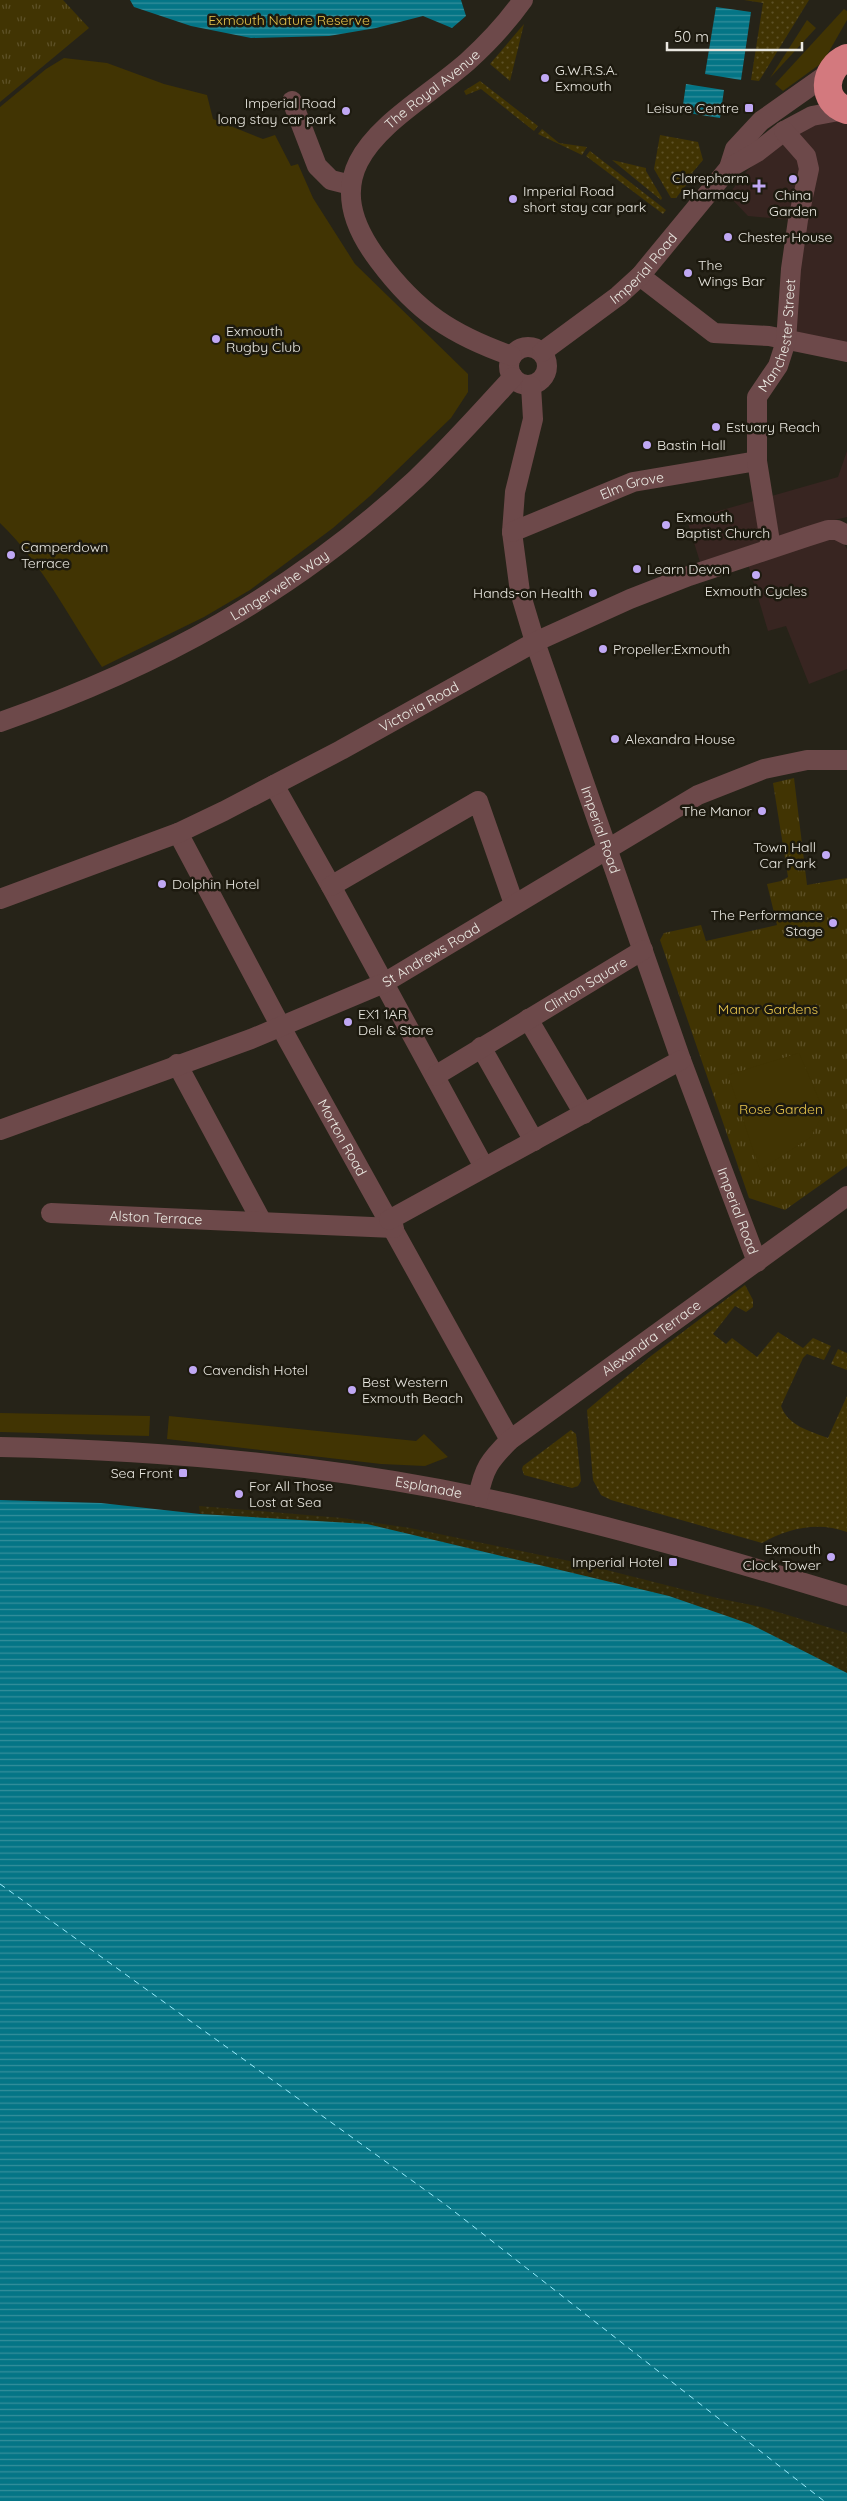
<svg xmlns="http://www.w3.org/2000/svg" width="847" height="2501" font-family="Quicksand,sans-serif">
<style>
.commercial{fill:#382521}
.grass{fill:url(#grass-dots)}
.sand{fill:url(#sand-dots)}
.park{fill:url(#park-tufts)}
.garden{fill:#413403}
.water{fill:url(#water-rules)}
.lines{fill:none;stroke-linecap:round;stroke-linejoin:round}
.ferry{stroke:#98ecfd;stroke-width:1;stroke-dasharray:6 5;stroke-linecap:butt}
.minor{stroke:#6d494a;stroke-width:20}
.highway{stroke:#d3797e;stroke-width:28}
.poi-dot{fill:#c0a8f4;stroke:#1d1a0f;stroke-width:2}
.labels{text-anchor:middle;stroke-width:5;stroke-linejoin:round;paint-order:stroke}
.park-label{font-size:14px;fill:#e7c44c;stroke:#1d1a0f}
.poi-label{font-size:14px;fill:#eae8e1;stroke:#1d1a0f;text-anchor:start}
.street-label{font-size:14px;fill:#eae8e1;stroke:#1d1a0f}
</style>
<defs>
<pattern id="grass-dots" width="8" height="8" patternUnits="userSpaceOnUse" patternTransform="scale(1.25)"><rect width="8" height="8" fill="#413403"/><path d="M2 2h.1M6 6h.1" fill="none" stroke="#5d5127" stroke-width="1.8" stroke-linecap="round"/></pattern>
<pattern id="sand-dots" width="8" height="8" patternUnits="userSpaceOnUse" patternTransform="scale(1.25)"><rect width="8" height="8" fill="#322a09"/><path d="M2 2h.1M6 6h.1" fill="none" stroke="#463f21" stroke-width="1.8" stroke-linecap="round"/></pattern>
<pattern id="park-tufts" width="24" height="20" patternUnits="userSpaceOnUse" patternTransform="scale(1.25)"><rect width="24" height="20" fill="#413403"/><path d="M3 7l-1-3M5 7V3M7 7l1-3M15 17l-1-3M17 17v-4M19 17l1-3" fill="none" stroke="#5d5127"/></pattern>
<pattern id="water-rules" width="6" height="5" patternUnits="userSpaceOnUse" patternTransform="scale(1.25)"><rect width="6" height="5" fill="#047586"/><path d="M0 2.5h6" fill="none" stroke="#358f9c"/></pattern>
</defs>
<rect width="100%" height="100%" fill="#262318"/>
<g class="commercial">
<polygon points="847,118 847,348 793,334 805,221 748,216 728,195 746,172 764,155 806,125"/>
<polygon points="847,451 847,517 806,527 700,562 687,520 838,477"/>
<polygon points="829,538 842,540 847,549 847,669 809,684 786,626 768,631 748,564"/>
</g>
<g class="grass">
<polygon points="744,0 809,0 759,81 751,80 763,3"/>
<polygon points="524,24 510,81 490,64"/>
<polygon points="480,81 538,126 534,131 481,89 466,95 464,91"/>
<polygon points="542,129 559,143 587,147 582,155 538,134"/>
<polygon points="660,135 698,142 703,160 692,173 694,175 676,198 671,198 654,169"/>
<polygon points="590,151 666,210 663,214 586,156"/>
<polygon points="612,160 646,168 646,171 662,198 661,200"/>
<path d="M745,1285L753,1300V1307L746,1312L735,1306L713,1334L726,1344L732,1338L757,1357L778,1332L803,1348L813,1338L831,1346L824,1360L807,1354L803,1358L781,1406C788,1426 810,1431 828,1438L847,1396V1532C818,1521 788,1528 762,1543L611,1500L601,1495L593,1480L587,1410L651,1356Z"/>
<polygon points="838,1349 847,1353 847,1370 831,1364"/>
<polygon points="571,1430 576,1434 581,1481 578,1486 572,1488 524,1475 522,1469 523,1466"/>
</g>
<polygon class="sand" points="199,1506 342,1518 410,1528 579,1563 717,1598 761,1607 847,1633 847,1783 200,1514"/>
<g class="park">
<polygon points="0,0 63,0 89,28 0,102"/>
<polygon points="794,778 807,885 847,878 847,1166 785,1210 749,1198 660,940 664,933 701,925 706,941 777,925 767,884 781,881 788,877 773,783"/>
</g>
<g class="garden">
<polygon points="844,9 847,11 847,20 823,62 783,91 775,84"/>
<polygon points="807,20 816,28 770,78"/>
<path d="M64,58L107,63L164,84L207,95L213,119L263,139L275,135L291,166L298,164L313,198L355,264L468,374V392L451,418L370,496L333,528L250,590L204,617L102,667C70,619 42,563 0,523V107L46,69Z"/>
<polygon points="799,1053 824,1111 811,1137 760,1170 728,1075"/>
<polygon points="0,1413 150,1416 149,1436 0,1432"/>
<polygon points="169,1416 416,1441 424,1434 448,1457 425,1466 381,1464 167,1439"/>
</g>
<g class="water">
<polygon points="130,0 461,0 466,16 452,28 423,16 376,28 329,36 251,38 191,26 134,7"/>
<polygon points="716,7 751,12 741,80 705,74"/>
<polygon points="686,84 724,90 720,118 682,112"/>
<polygon points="0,1500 101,1503 200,1514 367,1524 669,1596 750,1624 847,1673 847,2501 0,2501"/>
</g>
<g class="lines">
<polyline class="ferry" points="0,1884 446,2205 824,2501"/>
<g class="minor">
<polyline points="292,101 317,166 331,180 351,185"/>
<polyline points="729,168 735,149 761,121 829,73"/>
<polyline points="640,276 714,333 769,336 847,352"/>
<circle cx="528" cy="366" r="19"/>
<path id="s1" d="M542,352L618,296L640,276L729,168L757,152L784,131L812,116L844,110"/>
<path id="s2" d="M512,356C452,335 417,312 379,261C302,160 400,120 467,62C487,44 508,21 523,0"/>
<path id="s3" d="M531,386L533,419L515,492L512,532L520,592L535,642L681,1060L757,1262"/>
<path id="s4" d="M512,532L633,482L757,461"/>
<path id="s5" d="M771,548L757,461V397L778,366L786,341L791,269L798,220L809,169L806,156L784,131"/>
<path id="s6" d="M0,722C158,667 293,593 416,479C450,447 481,412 513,377"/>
<polyline points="274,785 331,886 484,1167"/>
<path id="s7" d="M178,833L288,1040L510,1440"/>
<polyline points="331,886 478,801 514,904"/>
<path id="s8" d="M0,899L178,833L224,811L341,750L535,642L630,599L689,576L806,537L828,530H837L847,535"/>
<polyline points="528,1019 584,1114"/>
<polyline points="481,1047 534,1141"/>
<polyline points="177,1064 262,1222"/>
<path id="s9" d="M435,1076L643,950"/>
<path id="s10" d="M0,1130L251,1039L384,983L698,795L764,769L807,760H847"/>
<path id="s11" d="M51,1213L394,1228"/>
<polyline points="389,1220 681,1060"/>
<path id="s12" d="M0,1447C148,1450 295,1462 440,1489C578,1516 713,1555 847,1596"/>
<path id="s13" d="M478,1497C484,1468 489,1461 510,1440L847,1196"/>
</g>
<path class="highway" d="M847,58C823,68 820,102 847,110"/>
</g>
<g class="poi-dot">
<circle cx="545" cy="78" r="5"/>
<rect x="744" y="103" width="10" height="10" rx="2.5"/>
<circle cx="346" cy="111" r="5"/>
<circle cx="793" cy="179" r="5"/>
<path d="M756.5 178.5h5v5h5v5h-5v5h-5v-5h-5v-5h5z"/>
<circle cx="513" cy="199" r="5"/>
<circle cx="728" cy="237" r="5"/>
<circle cx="688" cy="273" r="5"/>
<circle cx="216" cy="339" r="5"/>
<circle cx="716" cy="427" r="5"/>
<circle cx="647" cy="445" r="5"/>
<circle cx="666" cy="525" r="5"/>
<circle cx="11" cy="555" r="5"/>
<circle cx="637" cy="569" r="5"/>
<circle cx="756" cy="575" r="5"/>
<circle cx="593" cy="593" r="5"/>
<circle cx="603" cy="649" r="5"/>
<circle cx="615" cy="739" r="5"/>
<circle cx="762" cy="811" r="5"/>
<circle cx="826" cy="855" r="5"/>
<circle cx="162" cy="884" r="5"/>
<circle cx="833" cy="923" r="5"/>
<circle cx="348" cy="1022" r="5"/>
<circle cx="193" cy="1370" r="5"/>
<circle cx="352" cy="1390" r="5"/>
<rect x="178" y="1468" width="10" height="10" rx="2.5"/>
<circle cx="239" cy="1494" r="5"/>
<circle cx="831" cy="1557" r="5"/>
<rect x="668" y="1557" width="10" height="10" rx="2.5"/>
</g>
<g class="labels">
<g class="park-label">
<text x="289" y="25">Exmouth Nature Reserve</text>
<text x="768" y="1014">Manor Gardens</text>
<text x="781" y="1114">Rose Garden</text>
</g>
<g class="poi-label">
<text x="555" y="75">G.W.R.S.A.<tspan x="555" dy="16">Exmouth</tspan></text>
<text x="336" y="108" text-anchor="end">Imperial Road<tspan x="336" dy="16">long stay car park</tspan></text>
<text x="739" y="113" text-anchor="end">Leisure Centre</text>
<text x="749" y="183" text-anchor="end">Clarepharm<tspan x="749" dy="16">Pharmacy</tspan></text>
<text x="523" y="196">Imperial Road<tspan x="523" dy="16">short stay car park</tspan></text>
<text x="793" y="200" text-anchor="middle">China<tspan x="793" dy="16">Garden</tspan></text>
<text x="738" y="242">Chester House</text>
<text x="698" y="270">The<tspan x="698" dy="16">Wings Bar</tspan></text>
<text x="226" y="336">Exmouth<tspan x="226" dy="16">Rugby Club</tspan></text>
<text x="726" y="432">Estuary Reach</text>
<text x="657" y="450">Bastin Hall</text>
<text x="676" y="522">Exmouth<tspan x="676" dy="16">Baptist Church</tspan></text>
<text x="21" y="552">Camperdown<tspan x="21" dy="16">Terrace</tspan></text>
<text x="647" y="574">Learn Devon</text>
<text x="756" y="596" text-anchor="middle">Exmouth Cycles</text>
<text x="583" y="598" text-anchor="end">Hands-on Health</text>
<text x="613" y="654">Propeller:Exmouth</text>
<text x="625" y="744">Alexandra House</text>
<text x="752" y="816" text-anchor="end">The Manor</text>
<text x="816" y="852" text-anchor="end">Town Hall<tspan x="816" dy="16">Car Park</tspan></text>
<text x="172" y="889">Dolphin Hotel</text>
<text x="823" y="920" text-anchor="end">The Performance<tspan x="823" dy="16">Stage</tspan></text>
<text x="358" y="1019">EX1 1AR<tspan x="358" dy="16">Deli &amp; Store</tspan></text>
<text x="203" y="1375">Cavendish Hotel</text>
<text x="362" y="1387">Best Western<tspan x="362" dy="16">Exmouth Beach</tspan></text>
<text x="173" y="1478" text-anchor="end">Sea Front</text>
<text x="249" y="1491">For All Those<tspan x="249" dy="16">Lost at Sea</tspan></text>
<text x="821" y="1554" text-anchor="end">Exmouth<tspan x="821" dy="16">Clock Tower</tspan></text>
<text x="663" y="1567" text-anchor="end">Imperial Hotel</text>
</g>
<g class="street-label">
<text dy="5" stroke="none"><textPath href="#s2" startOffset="378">The Royal Avenue</textPath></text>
<text dy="5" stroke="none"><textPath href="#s1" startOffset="132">Imperial Road</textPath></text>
<text dy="5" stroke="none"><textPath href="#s5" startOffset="219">Manchester Street</textPath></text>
<text dy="5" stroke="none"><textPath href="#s4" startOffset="129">Elm Grove</textPath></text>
<text dy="5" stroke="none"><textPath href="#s6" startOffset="312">Langerwehe Way</textPath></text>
<text dy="5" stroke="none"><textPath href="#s8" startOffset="462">Victoria Road</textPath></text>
<text dy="5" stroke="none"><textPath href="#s3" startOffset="460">Imperial Road</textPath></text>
<text dy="5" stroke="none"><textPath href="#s10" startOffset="466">St Andrews Road</textPath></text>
<text dy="5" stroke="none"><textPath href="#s9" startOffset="176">Clinton Square</textPath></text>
<text dy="5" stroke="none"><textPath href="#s7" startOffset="346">Morton Road</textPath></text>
<text dy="5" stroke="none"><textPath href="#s3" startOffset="865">Imperial Road</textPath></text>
<text dy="5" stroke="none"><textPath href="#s11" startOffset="105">Alston Terrace</textPath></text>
<text dy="5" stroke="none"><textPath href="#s13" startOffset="241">Alexandra Terrace</textPath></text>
<text dy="5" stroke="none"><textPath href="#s12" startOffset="431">Esplanade</textPath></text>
</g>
</g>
<path d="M667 42v8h135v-8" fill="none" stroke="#eae8e1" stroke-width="2.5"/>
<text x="674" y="42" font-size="15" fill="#eae8e1" stroke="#1d1a0f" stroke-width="4" paint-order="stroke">50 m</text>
</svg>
